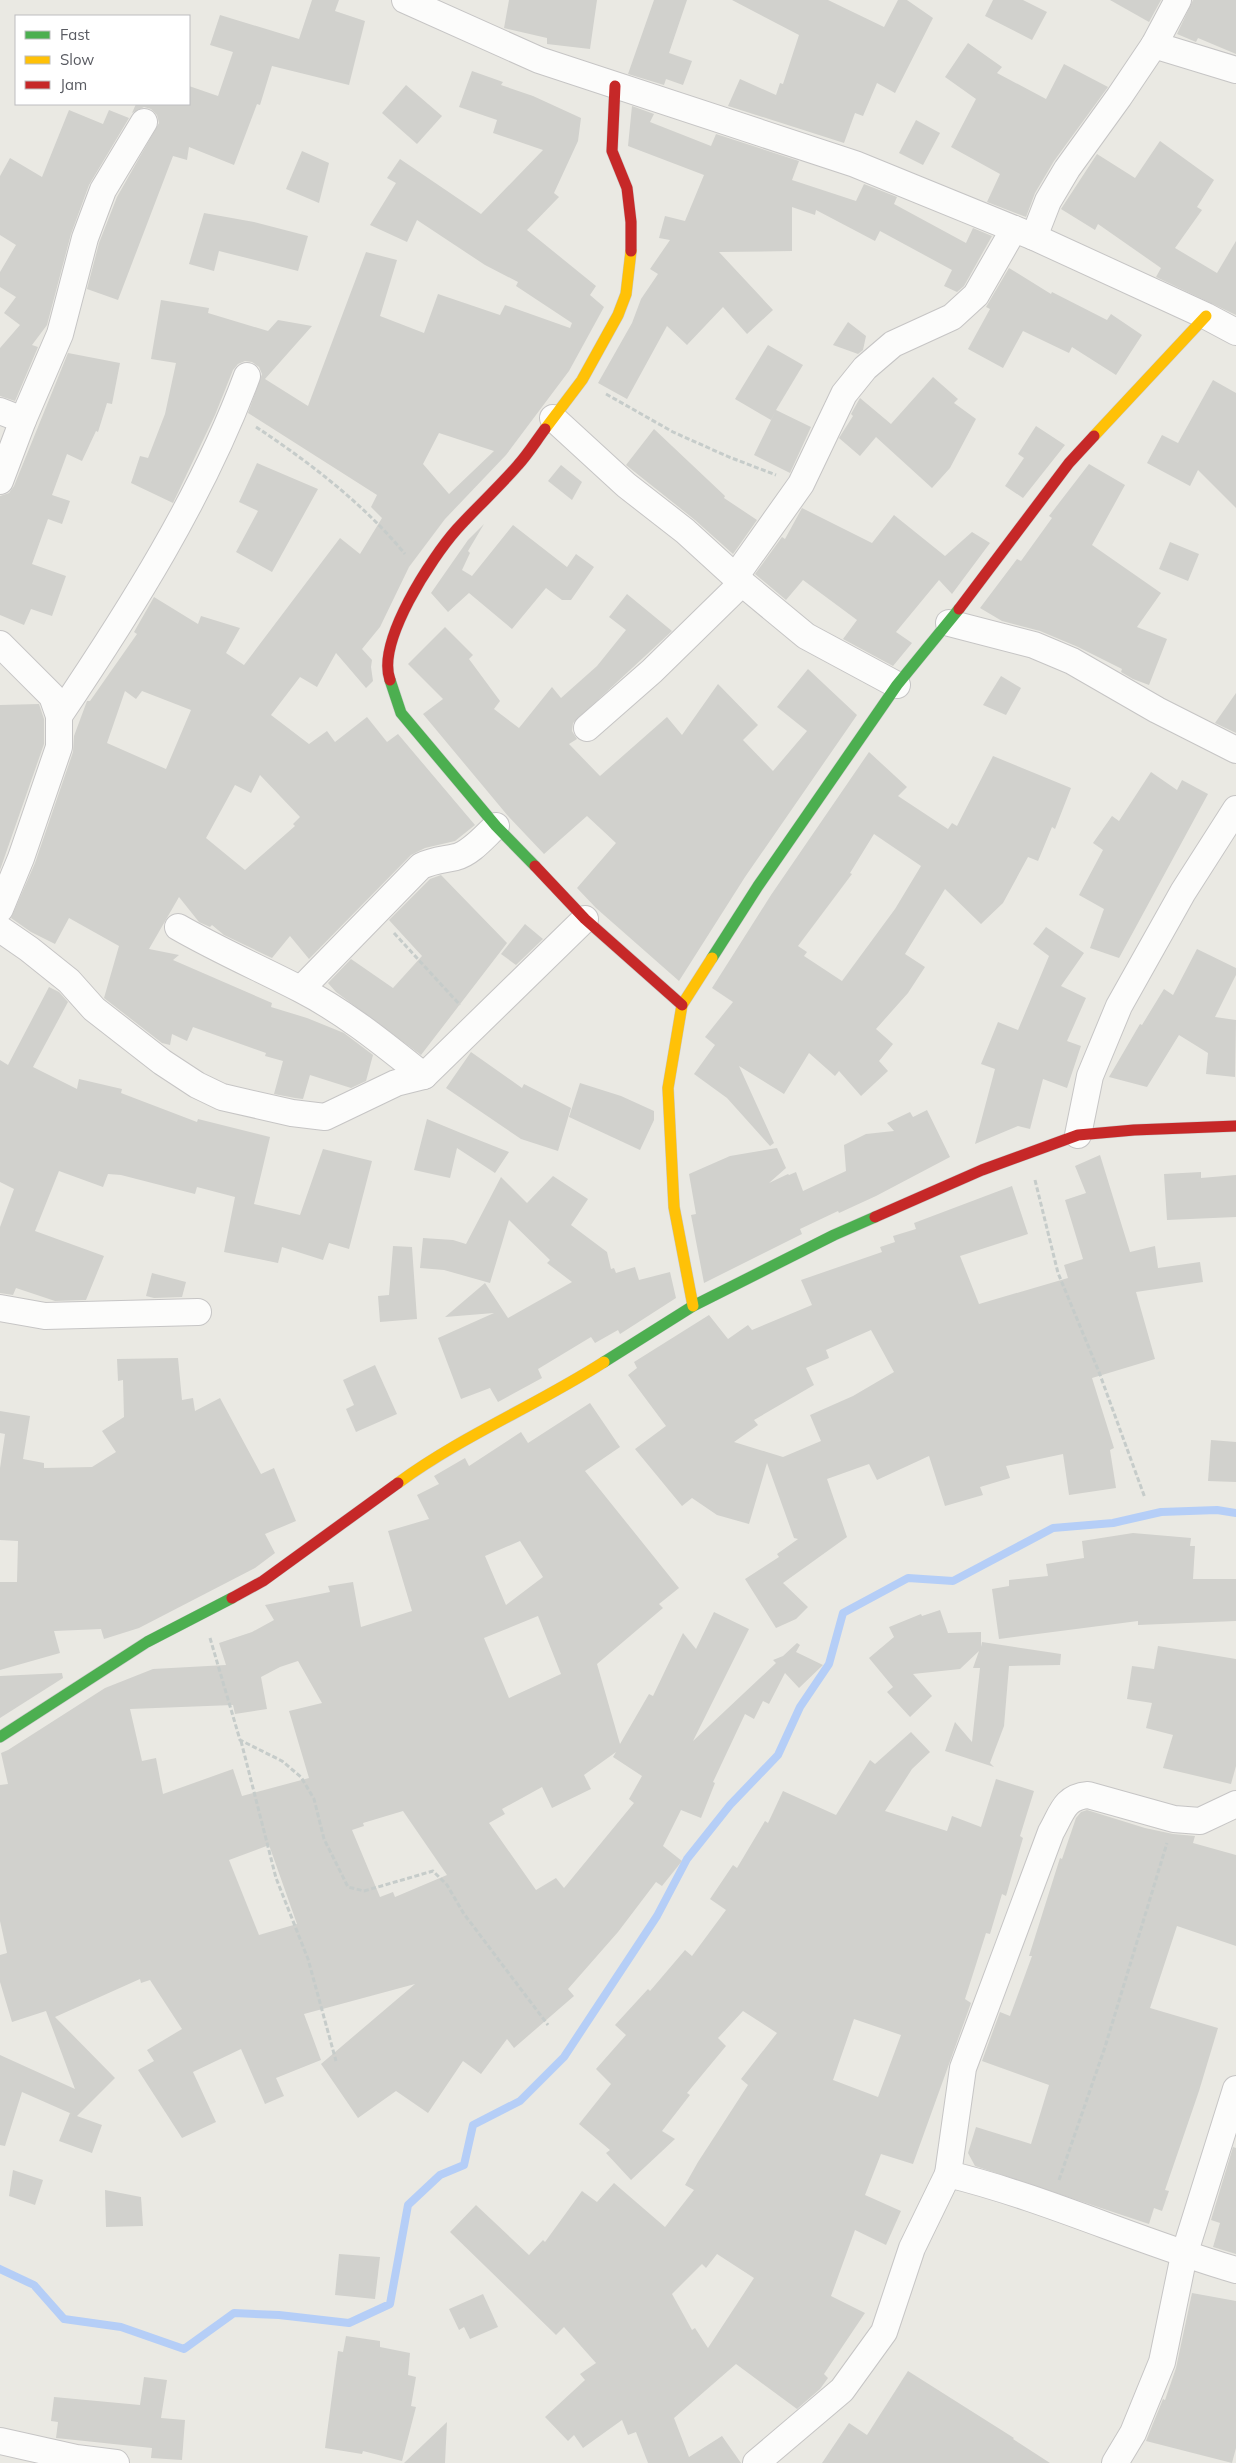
<svg xmlns="http://www.w3.org/2000/svg" width="1236" height="2463" font-family="Mulish,sans-serif">
<style>
.lines{fill:none;stroke-linecap:round;stroke-linejoin:round}
.stream{stroke:#b5cef7;stroke-width:8}
.building{fill:#d1d1cd;fill-rule:evenodd}
.street-casing{stroke:#c6c5c5;stroke-width:28}
.fast-casing{stroke:#c8c8c8;stroke-width:12}
.slow-casing{stroke:#c8c8c8;stroke-width:12}
.jam-casing{stroke:#c8c8c8;stroke-width:12}
.path{stroke:#c6ccca;stroke-width:3;stroke-dasharray:5 2.5;stroke-linecap:butt}
.street{stroke:#fcfcfb;stroke-width:26}
.fast{stroke:#4caf50;stroke-width:11}
.slow{stroke:#ffc107;stroke-width:11}
.jam{stroke:#c62828;stroke-width:11}
</style>
<rect width="100%" height="100%" fill="#eae9e3"/>
<g class="lines">
<polyline class="stream" points="0,2269 34,2285 64,2319 121,2327 184,2349 234,2313 279,2315 349,2323 390,2304 408,2205 440,2175 464,2165 473,2125 520,2101 564,2057 657,1916 687,1859 730,1805 778,1755 800,1707 829,1664 843,1613 908,1578 953,1581 1053,1528 1113,1523 1161,1512 1217,1510 1236,1513"/>
</g>
<g class="building">
<polygon points="312,0 339,0 335,11 365,21 349,85 272,66 260,105 257,104 234,165 189,147 187,160 173,156 118,300 87,289 99,243 117,197 159,123 157,115 151,109 144,107 132,113 136,104 189,104 189,86 218,96 233,52 210,45 220,15 299,39"/>
<polygon points="509,0 597,0 590,49 547,44 547,38 504,28"/>
<polygon points="654,0 687,0 669,53 692,61 683,85 666,79 664,85 628,74"/>
<polygon points="732,0 828,0 884,27 898,0 907,0 933,18 895,93 877,83 863,116 855,113 844,143 728,106 740,79 776,95 780,83 783,84 799,35"/>
<polygon points="993,0 1023,0 1047,12 1032,40 985,16"/>
<polygon points="1110,0 1161,0 1149,22"/>
<polygon points="1193,0 1236,0 1236,54 1198,38 1196,42 1177,34"/>
<polygon points="968,43 1002,67 997,73 1046,99 1064,64 1108,87 1054,161 1035,193 1026,217 987,202 1000,174 951,147 976,99 945,77"/>
<path d="M472,71L503,82L501,85L533,96L581,118L578,141L554,193L559,197L527,230L596,286L590,295L604,307L569,371L506,455L445,519L409,567L380,627L362,649L372,660L371,667L373,681L366,688L336,653L317,687L300,677L271,715L309,744L327,731L335,742L367,717L387,742L398,734L475,825L455,841L425,848L411,855L309,959L290,936L272,958L224,935L212,925L210,927L199,922L179,897L149,949L179,955L173,960L272,1003L271,1007L307,1018L344,1033L373,1055L366,1081L351,1088L310,1075L303,1099L295,1098L274,1094L283,1061L265,1056L266,1053L193,1027L187,1041L172,1034L170,1045L162,1043L104,998L119,946L69,918L55,944L31,932L11,918L35,863L73,752L74,736L87,701H90L137,634L134,632L154,597L198,624L201,616L240,628L226,653L244,665L340,538L360,554L382,518L371,507L377,495L248,413L262,374L259,367L252,362L245,361L238,364L233,370L215,415L173,503L131,483L140,456L148,458L165,414L176,363L151,359L161,300L209,308L208,313L268,331L278,320L312,326L265,379L308,406L366,252L397,260L380,316L424,333L438,294L500,315L505,305L570,328L572,323L516,286L518,282L485,265L417,220L407,242L370,225L396,183L387,178L400,159L481,214L543,150L493,133L497,120L459,107ZM439,433L494,451L449,494L423,464ZM125,691L136,699L142,691L191,710L166,769L107,743ZM260,775L300,817L293,824L295,826L245,870L206,838L235,785L251,793Z"/>
<polygon points="406,85 442,116 417,144 382,113"/>
<polygon points="632,106 654,114 650,122 711,146 716,134 799,161 792,180 856,201 864,184 897,197 894,204 966,243 973,228 992,236 964,286 957,292 944,286 952,270 880,231 875,241 816,210 815,215 792,207 792,251 719,252 773,310 747,334 723,307 687,345 667,326 627,399 598,383 632,323 641,299 658,274 650,269 670,240 659,238 665,216 685,221 704,175 628,146"/>
<polygon points="69,110 103,124 109,110 129,118 89,185 71,234 47,325 32,345 38,347 15,401 0,396 0,348 20,325 4,313 16,297 0,287 0,272 16,245 0,235 0,176 10,158 42,177"/>
<polygon points="916,120 940,133 923,165 899,153"/>
<polygon points="1160,141 1214,180 1197,207 1202,210 1175,248 1217,273 1236,241 1236,315 1156,277 1161,268 1098,224 1095,230 1061,209 1097,154 1135,178"/>
<polygon points="302,151 329,163 319,203 286,189"/>
<polygon points="204,213 254,222 308,236 298,271 219,251 214,271 189,264"/>
<polygon points="1009,268 1051,294 1052,292 1107,320 1111,314 1142,335 1116,375 1072,347 1069,353 1023,331 1003,368 968,349 990,309 986,307"/>
<polygon points="848,322 866,336 863,350 858,354 833,345"/>
<polygon points="768,345 803,365 776,410 811,427 790,473 754,455 776,410 771,420 735,399"/>
<polygon points="68,353 120,363 112,404 107,403 98,432 96,431 82,461 67,454 52,495 70,501 62,524 48,519 32,564 66,576 52,616 31,609 24,625 0,615 0,496 9,493 14,486"/>
<polygon points="933,377 958,399 954,403 976,419 950,468 932,488 876,437 860,456 839,438 853,416 851,414 860,398 891,424"/>
<polygon points="1213,380 1236,393 1236,508 1198,470 1190,486 1147,463 1162,435 1178,443"/>
<polygon points="1036,426 1065,445 1023,498 1005,486 1024,458 1018,454"/>
<polygon points="654,429 725,496 724,498 757,520 733,554 695,520 626,465"/>
<polygon points="257,463 318,489 272,572 236,552 258,511 239,502"/>
<polygon points="1089,464 1125,485 1092,545 1161,593 1137,627 1167,639 1149,685 1133,679 1121,672 1122,669 1078,647 1040,631 1002,621 980,608 1017,559 1021,561 1052,518 1049,516"/>
<polygon points="561,465 582,482 572,500 548,481"/>
<polygon points="802,508 872,543 894,515 945,556 972,532 990,543 952,594 939,580 896,632 912,643 893,666 843,639 857,620 803,580 786,600 755,574 782,537 785,539"/>
<polygon points="484,524 468,551 470,553 462,570 472,576 513,525 567,567 576,554 594,567 571,600 562,600 546,588 512,629 469,593 448,612 431,593 468,540"/>
<polygon points="1170,542 1199,554 1188,581 1159,569"/>
<polygon points="627,594 672,631 573,723 572,731 577,739 569,744 600,776 667,717 682,735 718,684 758,725 743,740 773,771 807,731 777,707 808,669 857,715 745,877 679,981 596,908 577,888 616,843 587,816 544,854 508,816 423,714 443,699 408,664 445,627 473,655 469,659 500,701 494,709 519,728 552,687 561,698 597,666 626,630 609,617"/>
<polygon points="1001,676 1021,688 1006,715 983,705"/>
<polygon points="1236,693 1236,733 1215,723"/>
<polygon points="39,704 44,719 44,744 0,870 0,705"/>
<path d="M869,752L907,787L898,796L948,829L952,823L957,826L993,756L1071,788L1055,829L1052,827L1038,861L1028,857L1003,903L981,924L945,889L905,954L925,967L908,993L876,1029L893,1044L879,1061L888,1071L861,1096L839,1071L835,1076L809,1053L784,1094L739,1066L774,1143L770,1146L727,1098L694,1074L715,1045L705,1037L733,1002L712,988L771,895ZM874,834L921,866L895,909L842,981L804,956L807,952L798,946L852,874L850,873Z"/>
<polygon points="1151,772 1177,790 1182,780 1208,794 1119,958 1090,948 1104,909 1079,895 1103,850 1093,843 1112,816 1119,821"/>
<polygon points="441,875 507,943 421,1055 336,992 328,983 351,959 393,988 422,956 389,920 430,879"/>
<polygon points="525,924 543,939 516,965 501,954"/>
<polygon points="1046,927 1084,953 1061,986 1086,998 1067,1041 1081,1046 1067,1088 1043,1079 1030,1129 1018,1126 975,1144 995,1069 981,1064 998,1022 1018,1030 1049,956 1033,944"/>
<polygon points="1197,949 1236,968 1236,975 1215,1017 1236,1020 1235,1077 1206,1074 1208,1053 1179,1035 1147,1087 1109,1077 1140,1024 1142,1025 1164,989 1173,995"/>
<polygon points="49,987 59,992 68,1002 33,1067 77,1089 79,1079 122,1089 121,1093 197,1122 198,1119 270,1137 254,1204 300,1215 323,1149 372,1161 349,1249 329,1243 323,1260 282,1247 278,1263 224,1252 235,1197 197,1187 195,1194 121,1175 108,1174 103,1187 59,1171 35,1231 104,1256 86,1300 55,1301 16,1288 13,1295 0,1293 0,1227 14,1189 0,1182 0,1060 8,1065"/>
<polygon points="471,1052 522,1088 524,1084 571,1108 558,1151 521,1139 446,1088"/>
<polygon points="580,1083 621,1096 654,1111 654,1120 640,1150 569,1117"/>
<polygon points="927,1110 950,1157 876,1196 839,1213 838,1211 800,1229 802,1234 704,1283 691,1215 696,1214 689,1174 730,1156 777,1148 786,1168 769,1183 788,1174 789,1175 796,1172 803,1191 846,1171 844,1145 866,1134 894,1131 887,1123 910,1112 913,1117"/>
<polygon points="427,1119 461,1133 509,1152 495,1173 457,1148 450,1178 414,1170"/>
<path d="M1100,1155L1130,1252L1155,1246L1158,1268L1200,1262L1203,1282L1136,1292L1155,1359L1092,1378L1114,1448L1110,1450L1116,1488L1069,1495L1063,1454L1006,1466L1010,1478L980,1487L983,1495L945,1506L929,1456L877,1480L869,1464L827,1479L847,1537L783,1583L808,1607L796,1619L776,1628L745,1579L779,1557L777,1554L798,1539L794,1538L767,1463L749,1524L717,1515L692,1498L682,1506L635,1449L666,1426L628,1375L637,1368L634,1362L709,1315L728,1339L748,1325L752,1330L812,1305L801,1280L882,1252L880,1247L895,1242L893,1236L916,1229L914,1223L1012,1186L1028,1234L960,1256L979,1304L1068,1278L1064,1265L1083,1259L1065,1200L1086,1193L1075,1166ZM871,1330L894,1372L853,1396L810,1415L821,1441L783,1457L734,1442L758,1425L754,1420L814,1385L806,1368L829,1358L826,1350Z"/>
<polygon points="1201,1172 1201,1178 1236,1175 1236,1217 1167,1220 1164,1174"/>
<polygon points="553,1176 588,1199 571,1225 607,1252 611,1269 614,1268 616,1273 635,1267 639,1280 670,1272 676,1298 620,1334 618,1330 595,1343 591,1337 538,1369 542,1378 498,1402 490,1388 461,1399 438,1338 494,1313 445,1317 485,1283 508,1318 572,1282 547,1263 550,1260 509,1220 490,1283 444,1270 420,1268 423,1238 453,1240 466,1244 501,1177 527,1203"/>
<polygon points="393,1246 412,1247 417,1319 380,1322 378,1296 389,1295"/>
<polygon points="152,1273 186,1282 182,1297 154,1298 146,1296"/>
<polygon points="178,1358 182,1400 193,1398 195,1411 220,1398 261,1474 274,1468 296,1521 265,1534 275,1553 255,1568 139,1628 104,1639 101,1629 54,1631 60,1653 0,1670 0,1582 17,1582 18,1541 0,1540 0,1468 5,1434 0,1433 0,1411 30,1416 23,1459 44,1463 44,1468 92,1467 116,1452 102,1431 124,1417 123,1380 118,1381 117,1359"/>
<polygon points="375,1365 397,1414 356,1432 346,1409 354,1405 343,1380"/>
<path d="M590,1403L620,1447L585,1471L679,1588L659,1604L663,1608L597,1664L620,1744L649,1694L653,1696L683,1633L696,1649L714,1612L749,1629L693,1741L776,1663L773,1660L783,1656L797,1643L800,1645L796,1652L823,1665L799,1688L785,1673L769,1704L763,1701L754,1719L745,1714L713,1782L715,1783L701,1818L681,1810L663,1846L682,1861L662,1886L656,1882L618,1932L568,1989L574,1996L514,2048L507,2039L481,2074L463,2061L428,2113L396,2091L358,2118L321,2064L415,1984L304,2014L321,2060L276,2078L284,2096L265,2104L241,2049L193,2072L216,2122L182,2138L138,2070L154,2061L147,2050L182,2029L150,1980L141,1983L140,1979L55,2017L115,2078L77,2116L102,2125L92,2153L59,2141L70,2113L72,2114L22,2092L5,2146L0,2145V2055L75,2089L46,2011L12,2022L0,1982V1955L7,1953L0,1921V1785L8,1784L1,1753L8,1750L105,1688L153,1669L226,1665L219,1643L252,1632L274,1620L265,1605L330,1592L328,1586L353,1582L361,1627L412,1611L388,1531L429,1519L417,1495L439,1484L434,1476L465,1458L469,1466L521,1432L528,1443ZM520,1541L543,1577L506,1605L485,1556ZM538,1616L561,1674L509,1698L484,1638ZM298,1661L322,1703L289,1711L309,1778L242,1796L233,1769L163,1794L156,1758L142,1761L130,1709L233,1705L235,1714L267,1709L261,1677L280,1667ZM616,1752L613,1757L642,1776L629,1799L634,1803L564,1888L556,1878L536,1890L489,1823L505,1814L502,1809L542,1787L552,1808L591,1789L584,1775ZM403,1811L447,1875L395,1897L393,1892L380,1897L352,1830L364,1826L363,1823ZM269,1845L297,1924L259,1935L229,1860Z"/>
<polygon points="1211,1440 1236,1442 1236,1482 1208,1481"/>
<polygon points="1133,1533 1191,1538 1190,1546 1195,1546 1193,1579 1236,1579 1236,1621 1138,1625 1138,1621 999,1639 992,1589 1009,1586 1009,1580 1048,1576 1046,1564 1084,1558 1082,1541"/>
<polygon points="940,1610 948,1633 981,1632 981,1647 982,1642 1061,1654 1060,1665 1009,1666 1004,1726 990,1763 994,1767 945,1751 955,1722 972,1742 980,1668 973,1668 979,1651 960,1669 913,1674 932,1696 910,1717 887,1692 893,1687 869,1658 894,1637 889,1627 921,1614 922,1616"/>
<polygon points="1158,1646 1236,1659 1236,1766 1231,1784 1163,1768 1173,1735 1146,1728 1152,1703 1127,1699 1132,1666 1154,1669"/>
<polygon points="62,1673 63,1678 0,1718 0,1676"/>
<path d="M911,1732L930,1752L912,1769L885,1811L947,1831L952,1816L981,1827L996,1779L1034,1791L1020,1836L1023,1838L1006,1896L1002,1894L990,1934L986,1933L965,1999L971,2003L913,2164L881,2154L865,2195L901,2211L886,2245L855,2230L831,2296L865,2313L824,2374L828,2378L820,2389L797,2409L736,2364L674,2418L689,2457L722,2436L741,2463H648L636,2432L628,2435L622,2420L583,2448L574,2435L568,2441L545,2417L585,2380L580,2374L596,2363L564,2327L556,2335L450,2232L476,2205L529,2255L543,2240L545,2242L582,2191L597,2202L614,2183L665,2227L694,2190L685,2185L698,2162L748,2085L741,2079L777,2033L743,2011L718,2038L726,2046L687,2093L690,2095L662,2131L675,2139L631,2180L606,2153L610,2150L579,2124L611,2084L596,2069L626,2035L615,2025L648,1989L650,1991L685,1950L692,1956L726,1910L710,1899L733,1865L737,1868L765,1821L768,1823L783,1791L836,1815L870,1760L875,1764ZM854,2019L901,2035L878,2097L833,2080ZM717,2254L754,2278L708,2348L695,2328L692,2330L672,2294L702,2264L706,2268Z"/>
<polygon points="1087,1810 1145,1828 1173,1834 1195,1836 1193,1843 1236,1855 1236,1946 1177,1926 1150,2008 1218,2028 1199,2091 1165,2190 1169,2191 1162,2211 1154,2208 1149,2224 975,2166 968,2153 976,2127 1031,2144 1049,2085 982,2061 1000,2012 1010,2016 1032,1956 1029,1956 1060,1858 1062,1859 1076,1818 1081,1812"/>
<polygon points="1233,2147 1236,2148 1236,2254 1213,2247 1220,2223 1211,2220"/>
<polygon points="13,2170 43,2180 35,2205 9,2196"/>
<polygon points="105,2190 141,2197 143,2226 106,2227"/>
<polygon points="339,2254 380,2257 375,2299 335,2295"/>
<polygon points="1192,2293 1236,2301 1236,2448 1232,2463 1146,2441 1163,2399 1165,2400 1176,2368"/>
<polygon points="483,2294 498,2327 470,2339 464,2327 459,2330 449,2309"/>
<polygon points="346,2336 380,2341 380,2347 410,2353 408,2375 416,2377 411,2406 416,2407 402,2461 363,2451 362,2454 325,2448 338,2351 343,2352"/>
<polygon points="908,2371 1014,2438 1013,2439 1050,2463 822,2463 849,2423 867,2435"/>
<polygon points="144,2377 167,2380 161,2418 185,2420 182,2460 151,2458 152,2448 56,2438 58,2422 51,2421 54,2397 140,2405"/>
<polygon points="447,2422 445,2463 404,2463"/>
</g>
<g class="lines">
<defs>
<g id="street">
<polyline points="405,0 539,60 855,164 1034,237 1206,316 1236,332"/>
<polyline points="1154,45 1236,70"/>
<polyline points="1034,237 1048,201 1067,169 1119,97 1154,45 1178,0"/>
<polyline points="0,411 23,420"/>
<polyline points="553,418 626,485 685,531 742,583 806,636 897,685"/>
<polyline points="0,481 23,420 60,334 85,238 103,190 144,122"/>
<polyline points="735,577 801,484 844,394 865,368 893,344 952,317 976,295 1014,229"/>
<polyline points="949,623 1034,645 1072,661 1157,710 1236,750"/>
<polyline points="0,644 52,696 59,716 59,747 21,858 0,909"/>
<path d="M59,716C131,609 202,497 247,376"/>
<polyline points="587,728 652,671 742,583"/>
<path d="M178,927C218,950 259,968 300,989C345,1012 385,1045 424,1076"/>
<polyline points="0,929 29,949 69,981 94,1009 162,1062 197,1085 222,1097 292,1113 325,1117 396,1083 424,1076 585,919"/>
<path d="M301,989L421,866C434,860 443,860 456,857C471,853 484,837 496,826"/>
<polyline points="1078,1135 1090,1076 1119,1006 1183,892 1236,809"/>
<polyline points="0,1308 45,1316 198,1312"/>
<path d="M948,2174L963,2068L1051,1832C1062,1813 1064,1797 1088,1795L1174,1819L1200,1821L1236,1804"/>
<polyline points="0,2441 76,2458 116,2463"/>
<path d="M756,2463L842,2390L884,2332L912,2248L948,2174C1046,2198 1139,2242 1236,2270"/>
<polyline points="1115,2463 1133,2433 1162,2362 1184,2255 1236,2089"/>
</g>
<g id="fast">
<polyline points="390,680 401,713 496,826 535,866"/>
<polyline points="712,958 758,886 897,685 959,609"/>
<polyline points="604,1362 693,1306 834,1235 875,1217"/>
<polyline points="0,1737 147,1642 232,1598"/>
</g>
<g id="slow">
<polyline points="545,429 582,380 618,315 626,294 631,251"/>
<polyline points="1094,436 1206,316"/>
<polyline points="693,1306 674,1207 668,1088 682,1005 712,958"/>
<path d="M398,1483C462,1436 537,1405 604,1362"/>
</g>
<g id="jam">
<polyline points="615,86 612,151 627,188 631,222 631,251"/>
<polyline points="959,609 1069,463 1094,436"/>
<path d="M390,680C376,642 432,557 457,529C477,507 499,487 518,465C528,454 536,441 545,429"/>
<polyline points="535,866 585,919 682,1005"/>
<polyline points="875,1217 982,1170 1078,1135 1134,1130 1236,1126"/>
<polyline points="232,1598 263,1581 398,1483"/>
</g>
</defs>
<use href="#street" class="street-casing"/>
<use href="#fast" class="fast-casing"/>
<use href="#slow" class="slow-casing"/>
<use href="#jam" class="jam-casing"/>
<g class="path">
<polyline points="606,394 673,432 729,457 776,475"/>
<path d="M256,427C309,462 364,504 405,554"/>
<polyline points="394,933 460,1005"/>
<polyline points="1035,1180 1058,1273 1099,1372 1145,1498"/>
<polyline points="210,1638 240,1740 282,1761 301,1777 314,1799 324,1839 348,1887 364,1891 433,1871 447,1885 464,1914 548,2025"/>
<polyline points="241,1741 276,1878 308,1959 336,2061"/>
<polyline points="1059,2180 1105,2047 1167,1843"/>
</g>
<use href="#street" class="street"/>
<use href="#fast" class="fast"/>
<use href="#slow" class="slow"/>
<use href="#jam" class="jam"/>
</g>
<rect x="15" y="15" width="175" height="90" fill="#ffffff" stroke="#bdbdc0"/>
<rect x="25" y="31" width="25" height="8" fill="#4caf50" stroke="#bdbdc0"/>
<text x="60" y="40" font-size="15" fill="#595b62">Fast</text>
<rect x="25" y="56" width="25" height="8" fill="#ffc107" stroke="#bdbdc0"/>
<text x="60" y="65" font-size="15" fill="#595b62">Slow</text>
<rect x="25" y="81" width="25" height="8" fill="#c62828" stroke="#bdbdc0"/>
<text x="60" y="90" font-size="15" fill="#595b62">Jam</text>
</svg>
